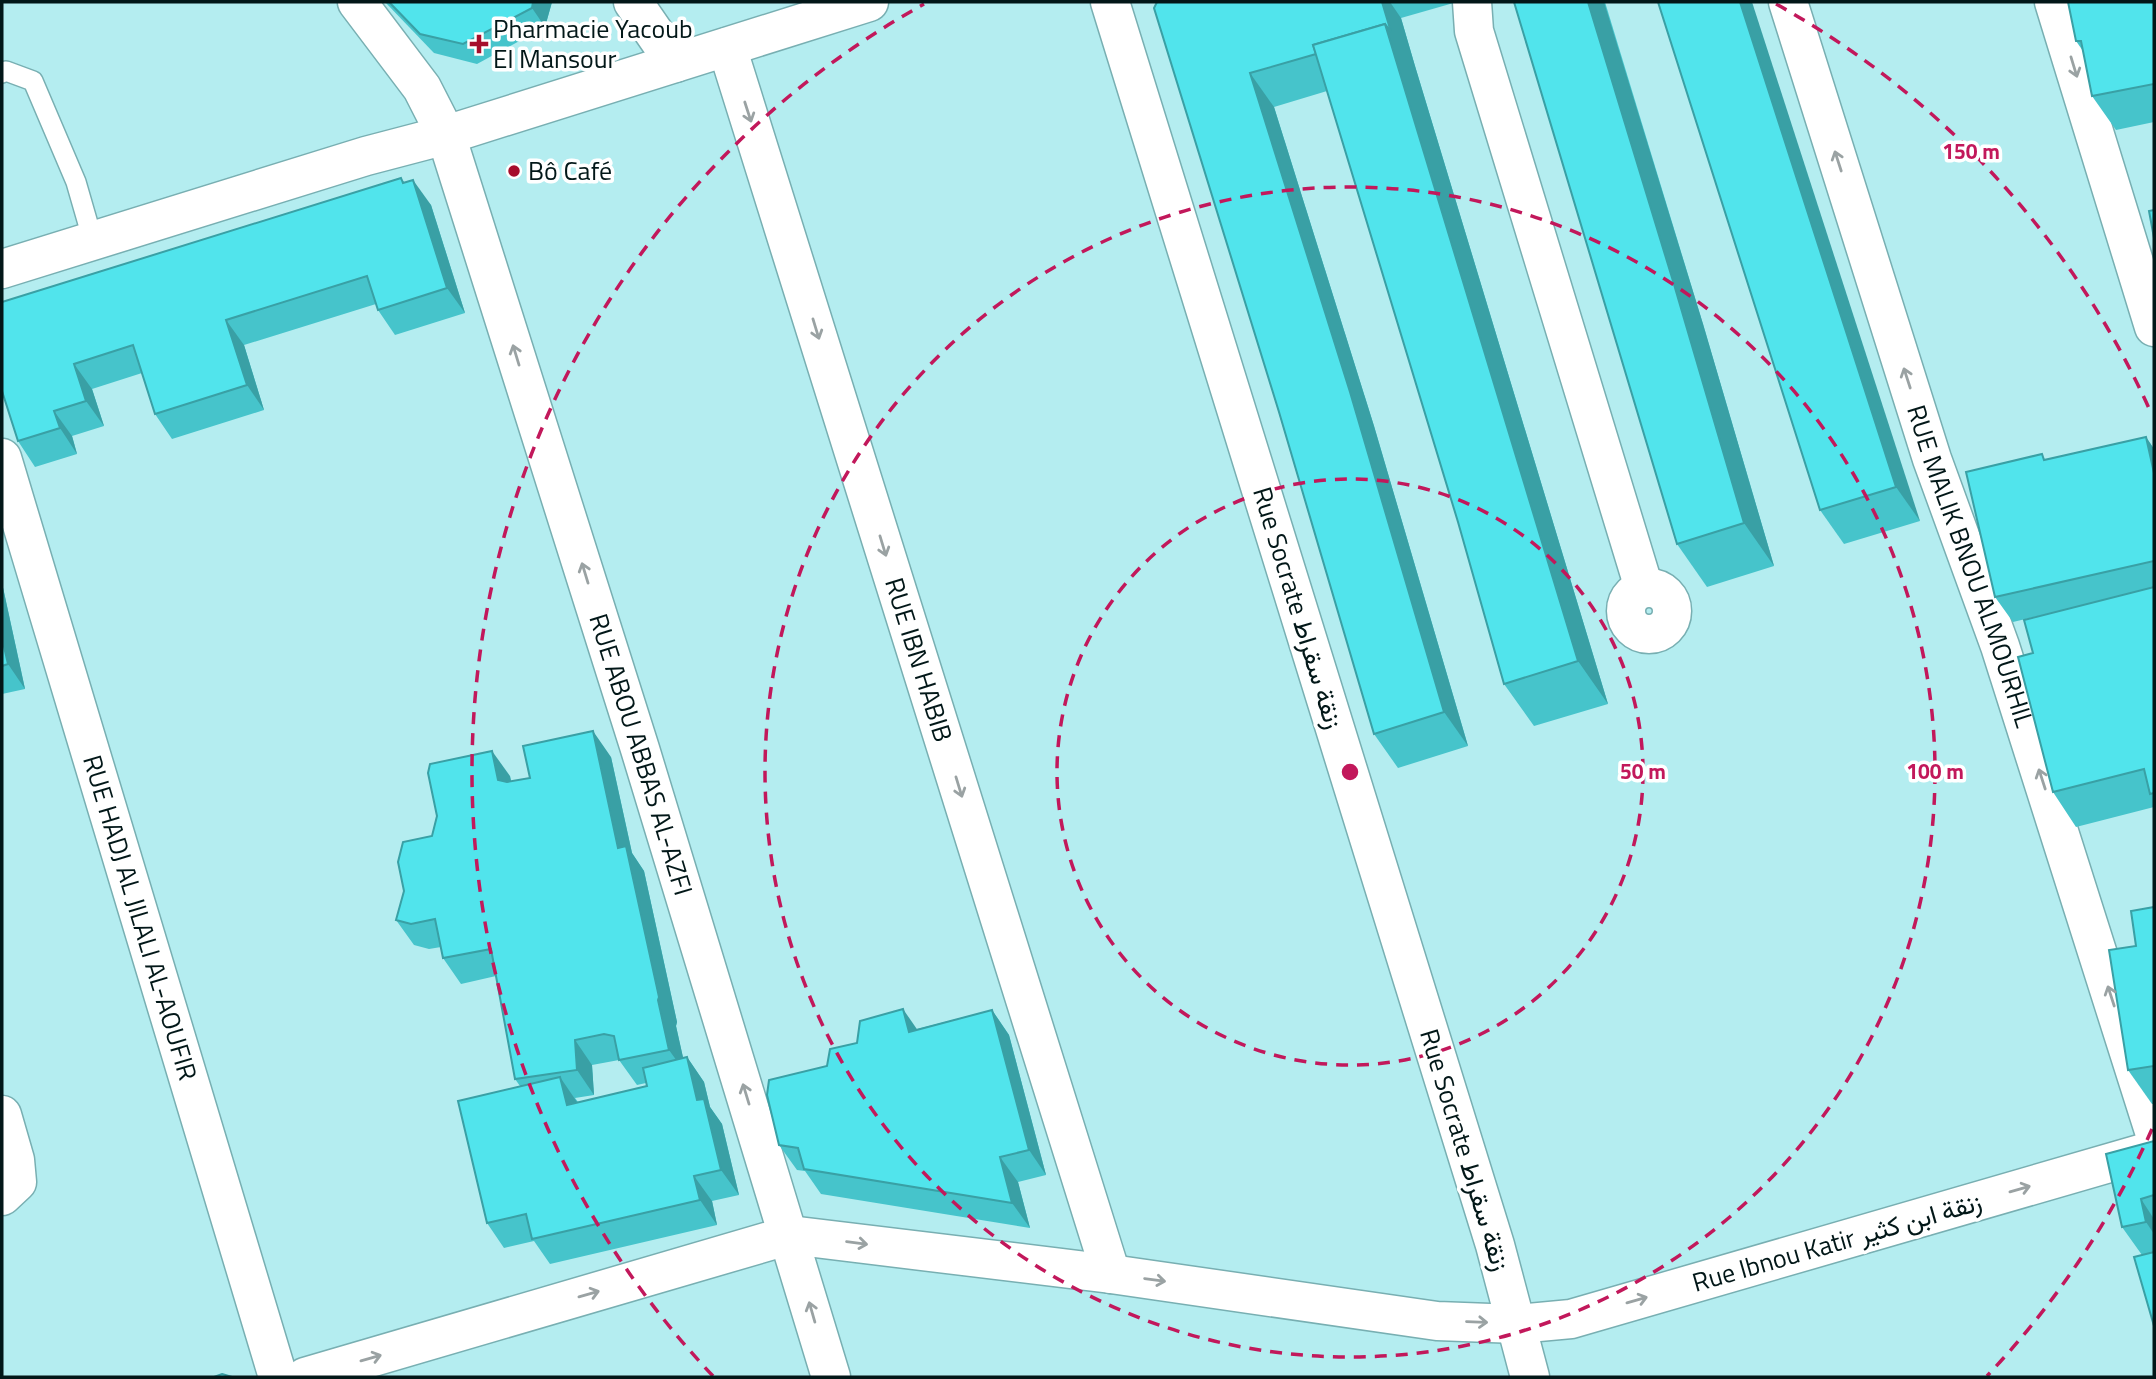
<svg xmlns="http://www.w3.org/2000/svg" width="2156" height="1379" font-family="'Titillium Web',Vazirmatn,sans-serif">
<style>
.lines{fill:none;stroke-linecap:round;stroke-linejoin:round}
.service-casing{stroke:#78afb2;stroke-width:22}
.minor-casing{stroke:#78afb2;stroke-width:41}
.tertiary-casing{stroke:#78afb2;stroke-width:41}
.secondary-casing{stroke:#78afb2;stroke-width:41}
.service{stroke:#fff;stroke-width:19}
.minor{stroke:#fff;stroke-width:38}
.tertiary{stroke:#fff;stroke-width:38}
.secondary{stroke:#fff;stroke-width:38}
.wall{fill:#46c4cb;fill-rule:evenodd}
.shaded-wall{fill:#39a0a5}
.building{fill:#51e4ec;stroke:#39a0a5;stroke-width:2}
.oneway{stroke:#9aa2a3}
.ring{fill:none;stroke:#c2185b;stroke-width:3.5;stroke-dasharray:12 9}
.poi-dot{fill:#a60d2c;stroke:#fff;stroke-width:2.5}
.labels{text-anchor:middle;stroke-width:7;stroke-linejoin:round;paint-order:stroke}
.poi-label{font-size:26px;fill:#021718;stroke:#fff;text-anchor:start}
.street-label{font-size:26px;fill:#021718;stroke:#fff}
.centre{fill:#c2185b;stroke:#fff;stroke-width:3.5}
.ring-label{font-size:21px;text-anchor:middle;font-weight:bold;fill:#c2185b;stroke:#fff;stroke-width:7;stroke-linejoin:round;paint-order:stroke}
</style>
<rect width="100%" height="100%" fill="#b4edf0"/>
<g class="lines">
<defs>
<polyline id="service" points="2,73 6,71 33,81 76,182 93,241"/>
<g id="minor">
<path id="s1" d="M357,2L422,88L446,135L640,749L831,1377"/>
<polyline points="633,2 675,63"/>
<polyline points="1472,2 1474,31 1644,588"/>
<path id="s2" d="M1788,2L1932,459L2000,646L2154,1131"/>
<polyline points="2054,2 2154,327"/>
<path id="s3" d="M727,47L1111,1274"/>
<path id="s4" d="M2,458L278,1377"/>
<circle cx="1649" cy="611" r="23"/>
<polyline points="2,1115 15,1160 17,1182 2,1196"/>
<polyline points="305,1377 790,1235 1111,1274 1437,1321 1517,1324 1571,1319 2154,1150"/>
</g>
<polyline id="tertiary" points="1110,2 1495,1245 1530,1377"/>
<polyline id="secondary" points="2,269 366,156 446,135 869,2"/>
</defs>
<use href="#service" class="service-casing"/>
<use href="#minor" class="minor-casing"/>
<use href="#tertiary" class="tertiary-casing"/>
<use href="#secondary" class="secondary-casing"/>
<use href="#service" class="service"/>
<use href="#minor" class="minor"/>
<use href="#tertiary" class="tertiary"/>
<use href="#secondary" class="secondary"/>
</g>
<g class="wall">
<polygon points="385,2 552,2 545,27 477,64 434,53"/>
<polygon points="1157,2 1457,2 1401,18 1415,66 1608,704 1534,726 1504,684 1458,522 1327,91 1274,107 1374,426 1468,746 1398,768 1374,734"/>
<polygon points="1514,2 1605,2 1703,324 1774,566 1707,587 1677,544"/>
<polygon points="1658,2 1920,521 1844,544 1820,510"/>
<polygon points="2154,2 2154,122 2116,130 2092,96 2083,51 2076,41"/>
<polygon points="401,178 405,183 431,205 465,313 395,335 378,310 376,304 244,345 264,410 172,439 155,414 142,373 92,389 104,426 72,436 77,454 35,467 18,441 2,391"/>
<polygon points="2146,437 2154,449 2154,807 2076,827 2053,792 2033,653 2051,613 2013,622 1995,597 2046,460"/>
<polygon points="2,583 25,689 2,694"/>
<path d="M611,757L632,853L644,871L677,1022L676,1026L683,1058L687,1057L704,1082L710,1107L722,1124L739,1195L712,1201L717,1225L550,1264L534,1241L504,1248L487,1223L520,1086L515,1079L496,976L461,984L443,958L441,947L429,949L414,945L396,920L432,836L510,776L511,782L530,778ZM619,1060L637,1085L646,1083L647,1086L578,1102L575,1098L594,1095L592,1065Z"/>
<polygon points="2154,907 2154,1104 2152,1104 2128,1070 2136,946"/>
<polygon points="992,1010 1009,1035 1046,1175 1018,1182 1030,1228 821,1194 805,1171 797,1170 779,1145 827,1066 917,1029"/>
<polygon points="2154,1141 2154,1326 2142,1255 2122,1227"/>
</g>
<g class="shaded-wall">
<polygon points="533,2 552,2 545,27 532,8"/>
<polygon points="1382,2 1390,2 1401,18 1415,66 1608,704 1578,661 1385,24"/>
<polygon points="1588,2 1604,2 1703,324 1774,566 1744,523"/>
<polygon points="1740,2 1752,2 1920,521 1896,487"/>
<polygon points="1250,73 1274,107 1374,426 1468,746 1444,712"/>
<polygon points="413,180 431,205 465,313 447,288"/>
<polygon points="226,320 244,345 264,410 247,385"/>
<polygon points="74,364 92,389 104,426 86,401"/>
<polygon points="54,411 72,436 77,454 60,428"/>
<polygon points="2146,437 2154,449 2154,473"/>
<polygon points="2,583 25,689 8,664 2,638"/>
<polygon points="593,731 611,757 632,853 644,871 677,1022 676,1026 687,1075 669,1050 658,1000 618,848"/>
<polygon points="492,751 510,776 516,806 498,780"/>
<polygon points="903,1009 921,1035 909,1032"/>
<polygon points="992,1010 1009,1035 1046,1175 1029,1150"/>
<polygon points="575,1040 592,1065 594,1095 577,1070"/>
<polygon points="687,1057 704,1082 710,1107 722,1124 739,1195 721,1170 697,1100"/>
<polygon points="560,1077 577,1102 567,1105"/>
<polygon points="1000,1157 1018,1182 1030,1228 1012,1203"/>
<polygon points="694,1176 712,1201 717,1225 700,1200"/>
<polygon points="2141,1199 2154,1219 2154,1234 2146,1222"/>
</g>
<g class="building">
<polygon points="389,2 533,2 532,8 463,44 420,34"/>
<polygon points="1157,2 1382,2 1391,32 1385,24 1313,45 1316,54 1250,73 1350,392 1444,712 1374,734 1279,412 1154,8"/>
<polygon points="1514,2 1588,2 1673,281 1744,523 1677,544"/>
<polygon points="1658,2 1740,2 1896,487 1820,510"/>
<polygon points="2068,2 2154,2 2154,84 2092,96 2081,41 2076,41"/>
<polygon points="1385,24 1578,661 1504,684 1458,522 1313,45"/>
<polygon points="401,178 403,183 413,180 447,288 378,310 367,276 226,320 247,385 155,414 133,345 74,364 86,401 54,411 60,428 18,441 2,391 2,302"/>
<polygon points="2154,210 2154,238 2149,211"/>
<polygon points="2146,437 2154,473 2154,561 1995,597 1966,472 2042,454 2044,460"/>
<polygon points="2154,587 2154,793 2150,794 2144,769 2053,792 2018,657 2033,653 2024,620"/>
<polygon points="2,638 8,664 2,666"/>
<polygon points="593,731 618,848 626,846 659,997 658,1000 669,1050 619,1060 614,1036 604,1034 575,1040 577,1070 515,1079 491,949 443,958 435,919 411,924 396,920 404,891 398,862 403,842 432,836 437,816 428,773 430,764 492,751 498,780 507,782 530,778 523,746"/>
<polygon points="2154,907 2154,1066 2128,1070 2109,950 2136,946 2131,911"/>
<polygon points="903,1009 909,1032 992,1010 1029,1150 1000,1157 1012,1203 804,1169 798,1148 779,1145 767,1095 769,1080 827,1066 830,1049 857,1043 860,1021"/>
<polygon points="687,1057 697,1100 704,1099 721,1170 694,1176 700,1200 532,1239 526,1214 487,1223 458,1101 560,1077 567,1105 647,1086 643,1068"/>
<polygon points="2154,1141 2154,1195 2141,1199 2146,1222 2122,1227 2106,1154"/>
<polygon points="2154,1252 2154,1326 2134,1257"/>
<polygon points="222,1374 232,1377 214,1377"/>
</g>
<defs><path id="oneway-shaft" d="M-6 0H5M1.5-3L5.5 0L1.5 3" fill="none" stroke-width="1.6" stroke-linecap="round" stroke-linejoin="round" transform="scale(1.75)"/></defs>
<g class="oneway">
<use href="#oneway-shaft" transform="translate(2074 67) rotate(73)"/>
<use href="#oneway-shaft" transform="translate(748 112) rotate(72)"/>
<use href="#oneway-shaft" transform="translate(1838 161) rotate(-108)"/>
<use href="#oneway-shaft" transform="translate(816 329) rotate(73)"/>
<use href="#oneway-shaft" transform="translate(516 355) rotate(-107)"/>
<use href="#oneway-shaft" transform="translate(1907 378) rotate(-108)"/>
<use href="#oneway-shaft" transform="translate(883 546) rotate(73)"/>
<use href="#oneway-shaft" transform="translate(585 573) rotate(-107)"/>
<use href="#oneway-shaft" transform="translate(2042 779) rotate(-108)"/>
<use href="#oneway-shaft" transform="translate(959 787) rotate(73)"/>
<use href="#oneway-shaft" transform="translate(2111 996) rotate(-108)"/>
<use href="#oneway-shaft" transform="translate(746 1094) rotate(-107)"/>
<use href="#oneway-shaft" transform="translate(2020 1189) rotate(-16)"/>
<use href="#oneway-shaft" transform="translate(857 1243) rotate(7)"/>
<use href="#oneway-shaft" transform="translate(1155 1280) rotate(8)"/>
<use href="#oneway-shaft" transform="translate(589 1294) rotate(-16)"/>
<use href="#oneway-shaft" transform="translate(1637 1300) rotate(-16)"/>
<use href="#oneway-shaft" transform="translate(812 1312) rotate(-106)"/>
<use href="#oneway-shaft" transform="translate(1477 1322) rotate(2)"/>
<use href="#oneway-shaft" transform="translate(371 1358) rotate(-16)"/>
</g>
<g class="ring">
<circle cx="1350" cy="772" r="293"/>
<circle cx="1350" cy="772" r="585"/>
<path d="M2152 1129A878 878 0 0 1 1987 1376M713 1376A878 878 0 0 1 924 4M1776 4A878 878 0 0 1 2152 415"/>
</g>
<g class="poi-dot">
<path d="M475.5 33.5h7v7h7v7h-7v7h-7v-7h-7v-7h7z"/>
<circle cx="514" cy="171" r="7"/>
</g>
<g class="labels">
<g class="poi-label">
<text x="493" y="38">Pharmacie Yacoub<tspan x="493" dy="30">El Mansour</tspan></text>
<text x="528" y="180">Bô Café</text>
</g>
<g class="street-label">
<text dy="9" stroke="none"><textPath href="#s2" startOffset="593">RUE MALIK BNOU ALMOURHIL</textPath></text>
<text transform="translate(1298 608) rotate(73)" y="9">Rue Socrate زنقة سقراط</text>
<text dy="9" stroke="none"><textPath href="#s3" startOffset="642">RUE IBN HABIB</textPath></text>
<text dy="9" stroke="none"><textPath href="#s1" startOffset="810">RUE ABOU ABBAS AL-AZFI</textPath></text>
<text dy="9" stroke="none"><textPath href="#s4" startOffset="480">RUE HADJ AL JILALI AL-AOUFIR</textPath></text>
<text transform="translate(1465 1150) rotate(73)" y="9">Rue Socrate زنقة سقراط</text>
<text transform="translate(1837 1242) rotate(-16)" y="9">Rue Ibnou Katir زنقة ابن كثير</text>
</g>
</g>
<circle cx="1350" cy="772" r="10" class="centre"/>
<g class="ring-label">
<text x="1971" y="159">150 m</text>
<text x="1643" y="779">50 m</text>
<text x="1935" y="779">100 m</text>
</g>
<rect width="2156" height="1379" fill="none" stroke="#021718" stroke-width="7"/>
</svg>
